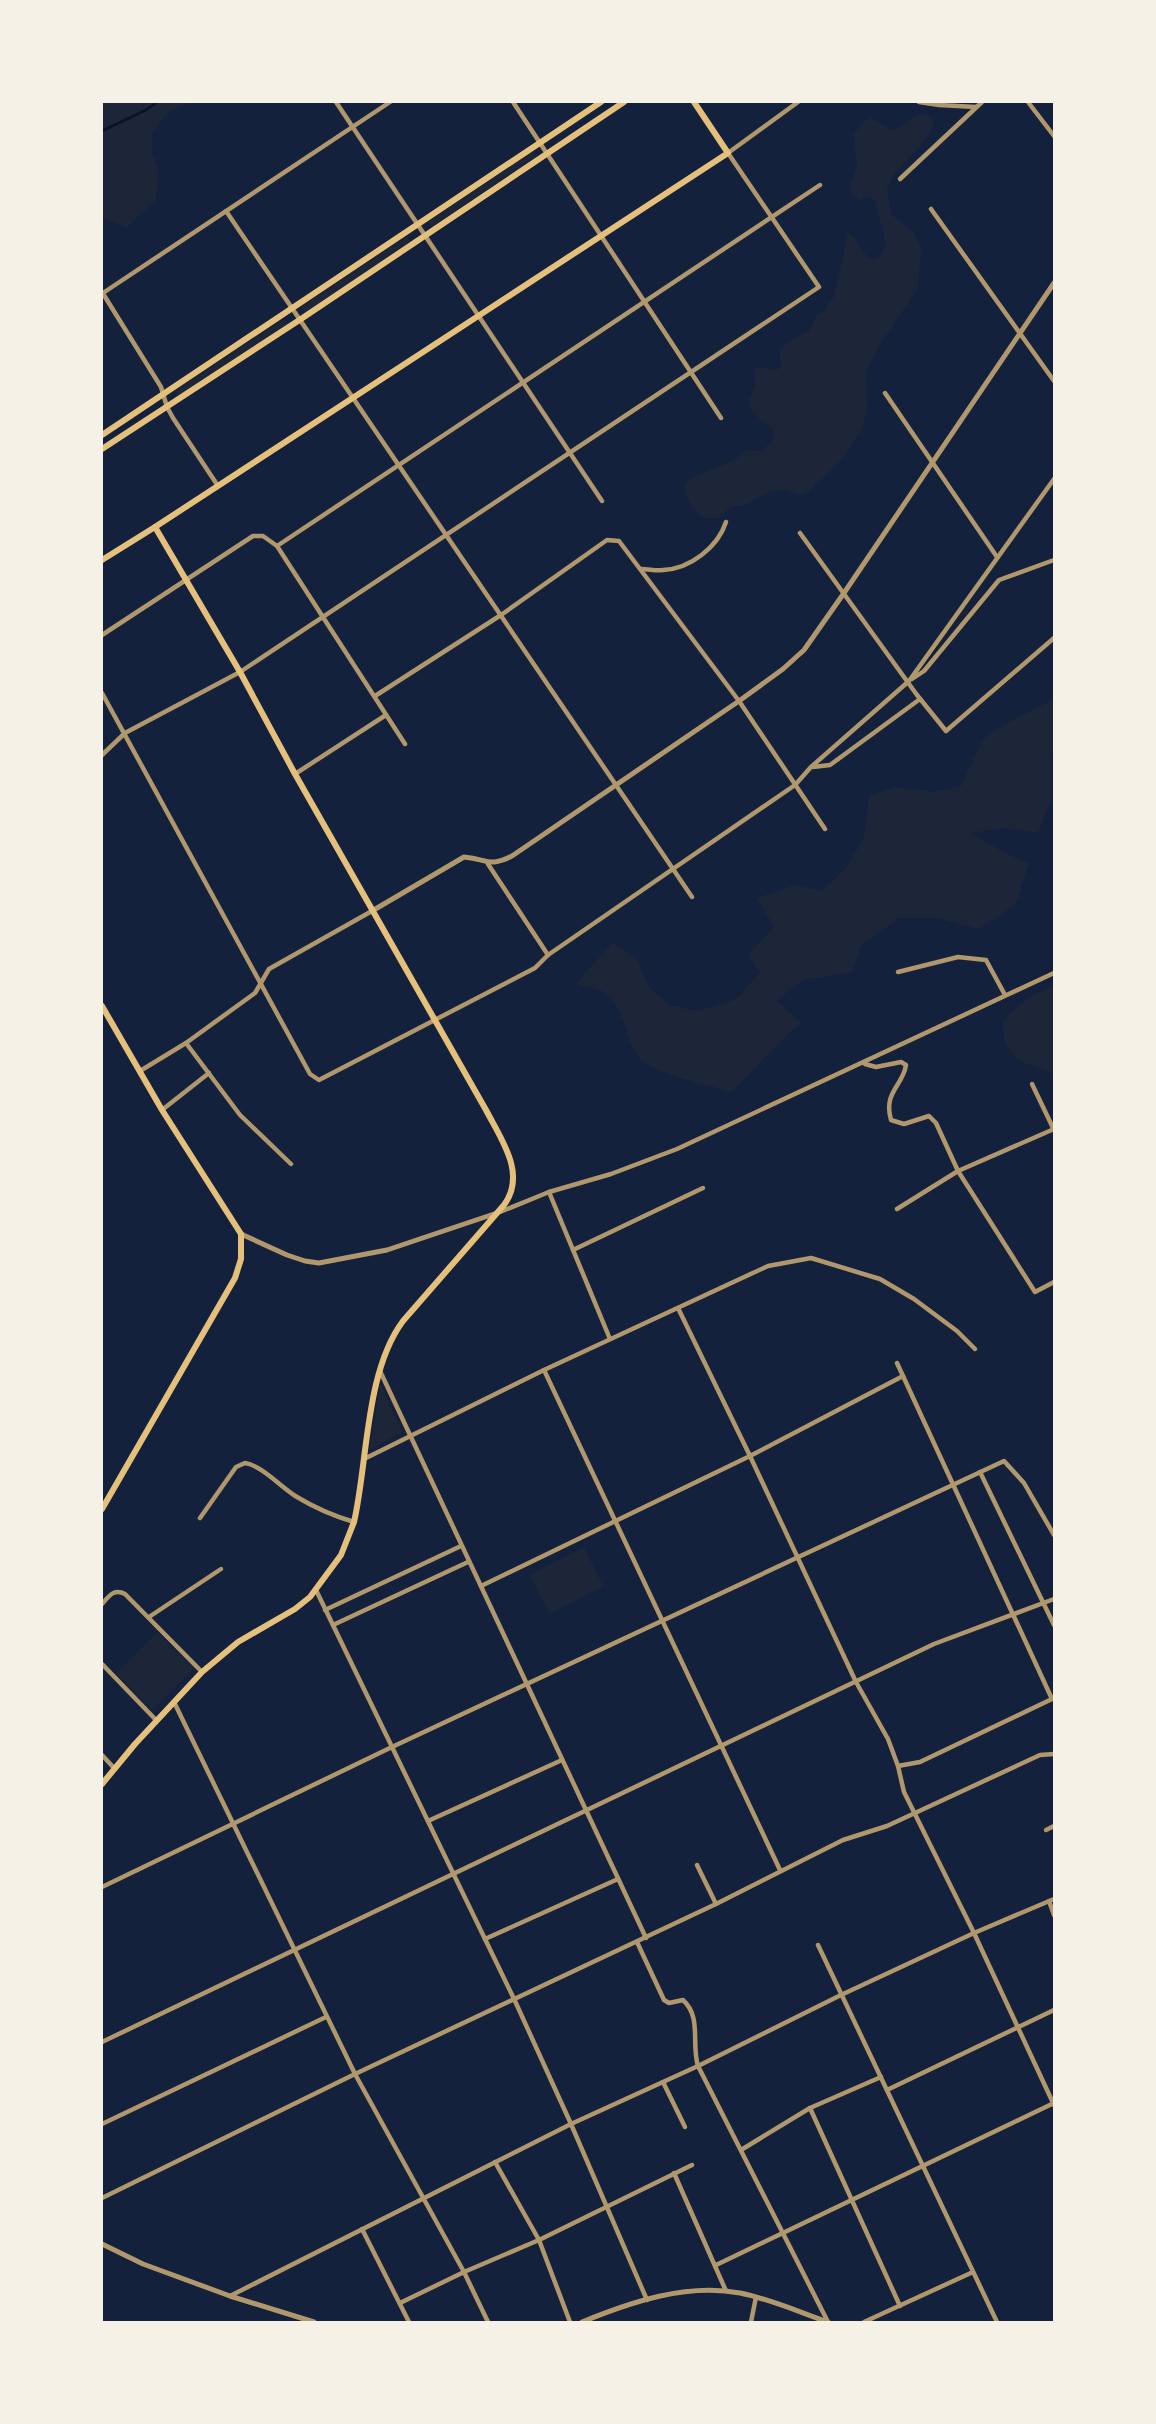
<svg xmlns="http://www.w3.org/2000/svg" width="1156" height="2424" font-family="Signika,sans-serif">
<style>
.green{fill:#1d2539}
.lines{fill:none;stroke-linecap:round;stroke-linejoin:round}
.stream{stroke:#0b132b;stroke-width:2.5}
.minor{stroke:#b1986c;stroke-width:4.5}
.tertiary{stroke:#b1986c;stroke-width:5}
.secondary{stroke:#e5c07b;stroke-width:6}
.primary{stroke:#e5c07b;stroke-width:6}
</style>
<rect width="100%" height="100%" fill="#14213d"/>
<g class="green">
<polygon points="102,102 195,102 170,110 152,133 152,152 159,172 156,200 127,227 102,218"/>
<path d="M924,113L931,117L934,125L931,133L893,176L887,190L891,214L914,233L921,248L918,288L881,343L866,372L867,412L861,430L843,458L807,493L800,495L784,490L768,492L747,504L731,507L719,518H704C692,510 686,500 685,485L690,479L734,460L746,451H761L772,442L774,435L772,428L754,414L750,408L749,400L755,385L754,369L761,367L776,370L782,366L779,351L784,345L810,330L816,316L824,311L833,298L839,277L848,232C859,240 860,254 873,260L880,257L886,244L874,199L866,196L860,200L852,196L849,188L857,168L854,134L864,121L871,118L892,130C905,127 911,115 924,113Z"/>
<polygon points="534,151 535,156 432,227 428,222"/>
<polygon points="408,236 410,241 305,312 301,307"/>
<polygon points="284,319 287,324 178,396 175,391"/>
<path d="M1054,699V752L1051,755V800L1038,833L1006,828L970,833L1009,855L1029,863L1016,904L979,929L936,918H899L861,946L852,973L804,979L777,1000L801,1023C775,1044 756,1069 731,1092C707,1084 654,1075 639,1057C624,1040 624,1001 602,991C594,988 584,986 576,984L613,942L637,959L650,988L671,1006L699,1011L735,1000L760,973L748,955L774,927L757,898L795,885L822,891L846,868L864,838L869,796L895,787L933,792L961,786L983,739L1009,722Z"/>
<path d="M1054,987V1075C1047,1069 1041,1069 1033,1066C1010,1059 1002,1044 1003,1021C1018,1006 1033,992 1054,987Z"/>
<polygon points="380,1383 402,1432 369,1450 370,1448"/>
<polygon points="584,1547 603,1586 549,1614 530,1575"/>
<polygon points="157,1633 194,1668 152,1710 116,1673"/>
</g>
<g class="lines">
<polyline class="stream" points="102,131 146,110 157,102"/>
<g class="minor">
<polyline points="336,102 602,501"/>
<polyline points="513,102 721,418"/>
<polyline points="919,102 939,105 976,107"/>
<polyline points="1028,102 1054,136"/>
<polyline points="900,179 982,102"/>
<polyline points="931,209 1054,381"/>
<polyline points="226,211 692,897"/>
<polyline points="102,292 161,387 167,407 173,418 218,486"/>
<polyline points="103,293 390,102"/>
<polyline points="885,393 997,557"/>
<polyline points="800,533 917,695 946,731 1054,638"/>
<polyline points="277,546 820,185"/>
<path d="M641,569C649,569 656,571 663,570C690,569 718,547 726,522"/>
<polyline points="102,635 253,536 263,536 277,546 405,744"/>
<polyline points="912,679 924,671 999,580 1054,560"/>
<polyline points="102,693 310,1074 319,1080 535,968 548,955 795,785 811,767 909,681 1054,479"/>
<polyline points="375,696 501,615 607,540 619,541 739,701 825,829"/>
<polyline points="102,755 125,733 240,672 819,287 728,153 798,102"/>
<polyline points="813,767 830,765 920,699"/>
<polyline points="295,774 386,715"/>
<polyline points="488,864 548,955"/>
<polyline points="898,972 958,957 986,960 1005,995"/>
<polyline points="186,1043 240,1115 291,1164"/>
<path d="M865,1064L876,1067L901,1062L906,1065C903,1086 883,1092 891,1120L904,1124L929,1116L936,1123L958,1171L1035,1292L1054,1282"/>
<polyline points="140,1071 186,1043 255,993 269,969 372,911"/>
<polyline points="1032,1084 1054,1130"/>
<polyline points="162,1110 209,1073"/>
<polyline points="549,1192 610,1339"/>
<polyline points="897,1209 958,1171 1054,1129"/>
<polyline points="500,1212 549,1192 611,1174 677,1149 1054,973"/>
<polyline points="573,1250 703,1188"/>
<polyline points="678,1308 750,1456 856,1682 888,1739 898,1766 904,1792 974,1933 1054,2105"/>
<polyline points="897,1363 1052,1699 920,1762 898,1766"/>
<polyline points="544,1370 780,1870"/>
<polyline points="380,1371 646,1938"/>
<polyline points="364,1459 544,1370 768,1266 811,1258 880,1279 914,1299 957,1331 975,1349"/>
<polyline points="980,1472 1054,1625"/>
<path d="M200,1518L236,1467L245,1463C261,1465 282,1488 297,1497C315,1508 334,1516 354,1522"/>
<polyline points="481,1586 750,1456 903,1376"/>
<polyline points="316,1590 515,2001 571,2124 647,2300"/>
<path d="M102,1604C109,1596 114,1588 125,1594L202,1672"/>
<polyline points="325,1610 461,1546"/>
<polyline points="149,1617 221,1569"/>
<polyline points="333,1625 468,1562"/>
<polyline points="102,1664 156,1720"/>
<polyline points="174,1702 355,2074 464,2272 488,2322"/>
<polyline points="102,1755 114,1768"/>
<polyline points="428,1821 562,1760"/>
<polyline points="1046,1830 1054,1826"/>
<polyline points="697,1865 716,1904"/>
<polyline points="102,1887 392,1747 1004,1461 1024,1483 1054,1535"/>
<polyline points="1049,1901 1054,1915"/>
<polyline points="485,1939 618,1879"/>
<path d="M637,1942L664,2000L669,2003L683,2000C702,2017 691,2044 698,2066L828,2322"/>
<polyline points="818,1945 997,2322"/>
<polyline points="102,2042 934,1644 1054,1599"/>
<polyline points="663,2082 685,2127"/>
<polyline points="887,2090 1054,2010"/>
<polyline points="810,2108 900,2306"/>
<polyline points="102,2124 326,2017"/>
<polyline points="741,2150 810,2108 881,2077"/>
<polyline points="495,2162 539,2240 570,2322"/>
<polyline points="674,2173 726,2291"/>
<polyline points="102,2198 355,2074 716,1904 843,1840 887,1826 1040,1755 1054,1754"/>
<polyline points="362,2229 409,2322"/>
<polyline points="716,2265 1054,2103"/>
<polyline points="230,2296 571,2124 698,2066 841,1995 974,1933 1054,1899"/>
<polyline points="400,2303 464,2272 539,2240 692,2165"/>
<polyline points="751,2322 756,2297"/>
<polyline points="864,2322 973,2272"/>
</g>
<g class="tertiary">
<path d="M372,911L464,857C489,859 487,868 512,856L739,701L783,669L804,650L844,593L1054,283"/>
<polyline points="241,1234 287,1255 305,1261 319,1263 387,1250 494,1214"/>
<polyline points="102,2244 143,2264 230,2296 314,2322"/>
<path d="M582,2322C631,2302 686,2283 740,2293C770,2299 799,2312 828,2322"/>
</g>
<polyline class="secondary" points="102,560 155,527"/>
<g class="primary">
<polyline points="102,435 601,102"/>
<polyline points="102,449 301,319 624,102"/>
<polyline points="102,1006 162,1110 241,1234 241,1259 235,1278 102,1509"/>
<path d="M102,1784L135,1744L202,1672L238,1642L295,1609L310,1597L341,1555L354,1522C368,1461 365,1372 403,1321L504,1205C527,1174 501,1139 486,1110L295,774L240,672L155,527L728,153L694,102"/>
</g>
</g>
<rect width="1156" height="2424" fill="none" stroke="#f6f1e7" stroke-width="206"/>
</svg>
